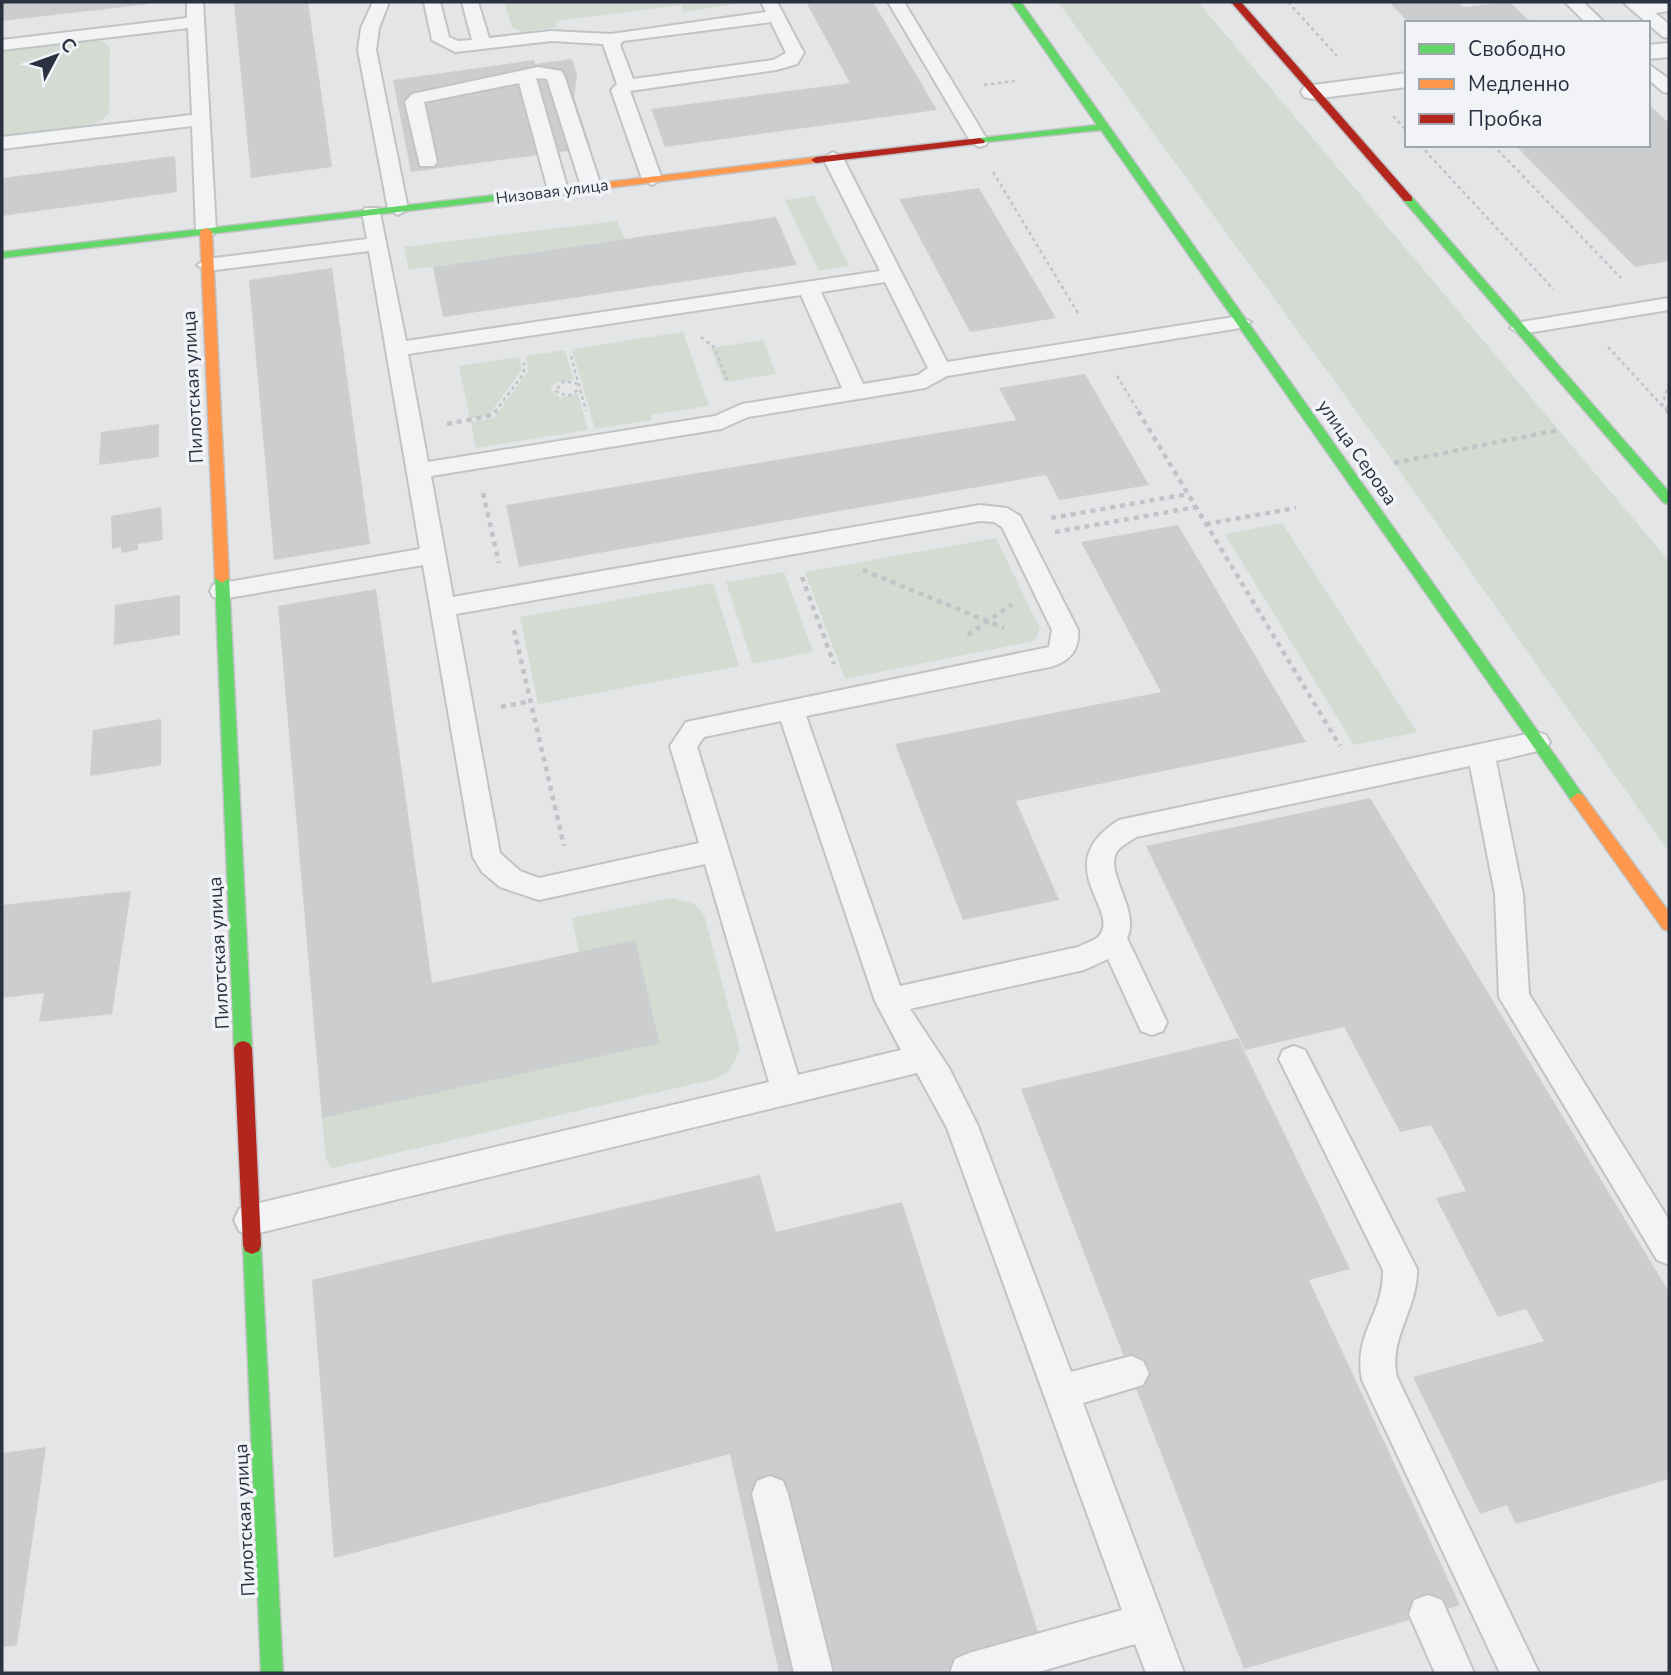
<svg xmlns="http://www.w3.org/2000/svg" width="1671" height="1675" font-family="'Nunito Sans',sans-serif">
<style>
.green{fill:#d3dbd3}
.building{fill:#cbcdcf}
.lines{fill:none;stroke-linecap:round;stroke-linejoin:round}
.lane-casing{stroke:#c1c3c5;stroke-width:4}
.street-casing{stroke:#c1c3c5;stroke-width:4}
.fast-casing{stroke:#c1c3c5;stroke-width:3}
.slow-casing{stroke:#c1c3c5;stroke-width:3}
.jam-casing{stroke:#c1c3c5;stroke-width:3}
.path-far1{stroke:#c2c3c7;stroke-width:2.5;stroke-dasharray:3.5 3.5;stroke-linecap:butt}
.path{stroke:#c2c3c7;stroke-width:4.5;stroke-dasharray:5 5;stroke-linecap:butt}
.lane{fill:#f2f3f4;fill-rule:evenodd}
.street{fill:#f2f3f4;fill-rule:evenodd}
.fast{fill:#63d668;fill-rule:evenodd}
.slow{fill:#ff974d;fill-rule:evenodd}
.jam{fill:#b3261e;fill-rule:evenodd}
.labels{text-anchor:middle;stroke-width:7;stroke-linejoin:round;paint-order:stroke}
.far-street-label{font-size:16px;fill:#2a3140;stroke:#f1f3f7}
.street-label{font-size:19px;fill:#2a3140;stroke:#f1f3f7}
</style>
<rect width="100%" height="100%" fill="#e3e5e7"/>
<g class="green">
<polygon points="504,2 747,2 684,12 681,5 556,21 557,27 522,32 512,27"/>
<polygon points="1058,2 1198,2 1669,561 1669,852 1394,463"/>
<path d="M86,40L102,41L110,48L109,113C93,135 29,135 2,138V50Z"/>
<polygon points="814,196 848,264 850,266 819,271 785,200"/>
<polygon points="617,221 625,239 409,270 404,247"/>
<polygon points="683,332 709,406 651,415 652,420 595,429 572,349"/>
<polygon points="763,340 776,374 724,382 711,348"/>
<polygon points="565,350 574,380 556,382 550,389 560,398 578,394 588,430 476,448 471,422 494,418 529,370 526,356"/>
<polygon points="519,357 522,370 488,416 470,419 459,366"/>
<polygon points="1282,523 1417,732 1354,745 1225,534"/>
<polygon points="996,538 1040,629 1034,641 845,679 805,572"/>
<polygon points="784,572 813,652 753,664 726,582"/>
<polygon points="713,583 739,666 538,704 520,617"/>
<polygon points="672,898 694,904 704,915 740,1050 730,1070 715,1079 332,1168 326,1159 322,1118 660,1042 635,940 579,952 572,918"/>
</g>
<g class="building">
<polygon points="2,2 149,2 149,4 2,21"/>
<polygon points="234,2 308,2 332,167 251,178"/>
<polygon points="806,2 873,2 937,110 665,147 651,109 850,83"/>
<polygon points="1389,2 1459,2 1464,7 1509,2 1532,23 1409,23"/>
<polygon points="572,59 577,75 574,97 591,148 411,172 393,80 534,60 535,64"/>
<polygon points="1648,104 1669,123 1669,261 1635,267 1515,145 1648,145"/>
<polygon points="175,156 177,192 2,216 2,178"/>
<polygon points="979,188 1056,318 970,332 899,199"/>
<polygon points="776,217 797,265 443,317 433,267"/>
<polygon points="332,268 370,544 274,560 249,280"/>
<polygon points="1085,374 1149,485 1059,500 1046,475 519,567 506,505 1016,420 999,388"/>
<polygon points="159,424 159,457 99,465 101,432"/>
<polygon points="161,507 163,540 138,544 138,550 121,553 121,547 112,549 111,516"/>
<polygon points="1178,525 1306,742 1016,801 1059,900 963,920 895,744 1161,692 1081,542"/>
<polygon points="376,589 432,983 635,940 660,1043 322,1118 278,606"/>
<polygon points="180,595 180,635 114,645 115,605"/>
<polygon points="161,719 161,765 90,776 93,730"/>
<polygon points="1370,798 1669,1292 1669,1479 1516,1524 1507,1505 1480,1514 1413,1377 1544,1341 1526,1309 1498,1317 1436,1198 1466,1191 1448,1156 1431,1125 1400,1132 1344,1027 1245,1050 1146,846"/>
<polygon points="131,891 112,1014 39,1022 44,993 2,998 2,905"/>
<polygon points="1238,1038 1350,1269 1309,1280 1460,1605 1244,1669 1021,1089"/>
<polygon points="760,1175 776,1232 902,1202 1051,1673 779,1673 730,1454 334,1558 312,1280"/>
<polygon points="46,1447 17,1645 2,1647 2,1453"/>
</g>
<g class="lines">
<defs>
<g id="lane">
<polygon points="187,2 203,2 216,231 213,235 199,235 196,231 192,126 2,149 2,137 192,115 188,28 2,50 2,40 187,18"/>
<polygon points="373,2 389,2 379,28 376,50 408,209 398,215 388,209 358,50 361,28"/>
<path d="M424,2H440L449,37L458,41L472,40L462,2H478L489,38L551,31L611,34L766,12L761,2H777L804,53L797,64L776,70L630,91L662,179L652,185L642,179L611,90L617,84L603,44L551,41L455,52L432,40ZM771,22L786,53L773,60L633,79L620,45L623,41Z"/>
<polygon points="888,2 904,2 988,141 986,145 979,147 970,141"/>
<polygon points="1565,2 1583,2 1605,23 1586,23"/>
<polygon points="1623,2 1669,2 1669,11 1655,13 1669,24 1669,38 1663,37"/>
<polygon points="1648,64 1669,79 1669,93 1663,92 1648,79"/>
<polygon points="538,67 561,71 564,75 601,186 598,190 584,190 581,186 547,79 536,78 568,190 565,194 551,194 548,190 519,83 424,102 437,162 434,166 420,166 405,102 412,94"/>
<path d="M833,152L843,158L947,362L1240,316L1251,322L1240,328L947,376L925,388L748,417L721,429L431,476L453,597L980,505L1007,508L1020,516L1078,630C1080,650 1069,662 1050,667L806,716L900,986L1078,947C1084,944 1093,941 1098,937C1124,911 1046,866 1119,820L1537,732L1546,735L1550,742L1546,749L1496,761L1523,894L1529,994L1669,1220V1265L1657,1260L1499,997L1495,894L1470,766L1136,837C1131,841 1122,845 1118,850C1102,871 1141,910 1127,938L1167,1022L1163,1031L1152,1035L1141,1031L1108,959L1084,970L910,1009L949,1068L978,1126L1071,1372L1131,1356L1143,1361L1149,1373L1143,1385L1083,1403L1184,1673H1146L1135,1644L1035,1673H950L955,1659L969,1653L1122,1610L947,1128L917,1073L251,1235L239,1231L234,1220L239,1209L251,1205L769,1082L705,864L539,900L500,887L482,872L473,857L423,565L222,599L213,597L210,591L213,585L222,583L420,549L369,251L207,271L197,265L207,259L367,239L362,212L365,208H379L406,341L880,271L823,158ZM885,282L928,368L918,375L863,384L821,292ZM801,295L842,388L742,404L715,416L428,462L408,354ZM980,521L994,522L1002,527L1052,630L1049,647L686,722L670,746L699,843L539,878L520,871L500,853L456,614ZM781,721L875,1001L901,1050L798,1075L697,747L704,737Z"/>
<polygon points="1669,298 1669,310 1521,334 1510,328 1521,322"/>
<path d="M1294,1046L1305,1050L1417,1269C1418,1309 1388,1338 1397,1377L1539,1673H1500L1362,1380C1353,1332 1384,1315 1383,1270L1279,1059L1283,1050Z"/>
<polygon points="770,1476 783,1481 788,1494 833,1673 794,1673 752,1494 757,1481"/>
<polygon points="1428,1595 1442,1600 1474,1673 1435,1673 1409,1614 1414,1600"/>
</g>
<g id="street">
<polygon points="1669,43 1669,57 1648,59 1648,45"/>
<polygon points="1407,73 1407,87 1313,99 1304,97 1301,92 1304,87 1313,85"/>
</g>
<g id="fast">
<polygon points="1011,2 1021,2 1583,795 1586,799 1583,803 1573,803 1101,130 976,143 975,141 980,138 1097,125"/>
<polygon points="591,184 595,185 595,189 2,258 2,252"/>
<polygon points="1404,197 1412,197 1669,492 1669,504 1664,503 1404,201"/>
<polygon points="222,573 229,578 252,1048 249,1053 243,1055 237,1053 234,1048 215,578"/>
<polygon points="252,1236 259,1239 261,1245 283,1673 261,1673 243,1245 245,1239"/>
</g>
<g id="slow">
<polygon points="816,157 821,160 820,162 591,190 586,187 591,184"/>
<polygon points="206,228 212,231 229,578 222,583 215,578 200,231"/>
<polygon points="1578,793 1583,795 1669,912 1669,931 1663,929 1573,803 1570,799"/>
</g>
<g id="jam">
<polygon points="1231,2 1241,2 1412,197 1412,201 1404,201"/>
<polygon points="980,138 985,141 984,143 816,163 811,160 816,157"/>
<polygon points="243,1041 249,1043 252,1048 261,1245 259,1251 252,1254 245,1251 243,1245 234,1048 237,1043"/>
</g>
</defs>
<use href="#lane" class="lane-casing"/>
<use href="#street" class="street-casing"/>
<use href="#fast" class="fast-casing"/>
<use href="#slow" class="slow-casing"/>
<use href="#jam" class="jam-casing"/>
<g class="path-far1">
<polyline points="1288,2 1337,56"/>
<polyline points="984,85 1015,81"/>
<polyline points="1393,116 1407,131"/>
<polyline points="1420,145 1554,290"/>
<polyline points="1493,145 1621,278"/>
<polyline points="993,172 1079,315"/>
<polyline points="701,337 715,348 727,380"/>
<polyline points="1608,347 1668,412"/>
<polyline points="571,356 586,411"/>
<polyline points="1117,376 1139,412"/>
<polyline points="1669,383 1662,406 1669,408"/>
<polyline points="578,384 564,381 555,391 568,396 580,389"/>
<polyline points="495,412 524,373 524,363"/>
</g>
<g class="path">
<polyline points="1138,411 1340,746"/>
<polyline points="1667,411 1669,413"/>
<polyline points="447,424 493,415 496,411"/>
<polyline points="1394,463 1558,430"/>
<polyline points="483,493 499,563"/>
<polyline points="1051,518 1188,494"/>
<polyline points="1206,524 1296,508"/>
<polyline points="1055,532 1196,507"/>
<polyline points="863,570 1004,628"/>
<polyline points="802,577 834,664"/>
<polyline points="514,630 564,846"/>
<polyline points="968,635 1012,604"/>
<polyline points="501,707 531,701"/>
</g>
<use href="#lane" class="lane"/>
<use href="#street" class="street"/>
<use href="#fast" class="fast"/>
<use href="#slow" class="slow"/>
<use href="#jam" class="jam"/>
</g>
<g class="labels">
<g class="far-street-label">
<text transform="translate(552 191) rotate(-7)" y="6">Низовая улица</text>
</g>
<g class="street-label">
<text transform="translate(192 387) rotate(-93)" y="7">Пилотская улица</text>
<text transform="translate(1358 452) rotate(55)" y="7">улица Серова</text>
<text transform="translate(218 953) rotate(-93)" y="7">Пилотская улица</text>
<text transform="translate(244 1520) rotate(-93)" y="7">Пилотская улица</text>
</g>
</g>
<rect width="1671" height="1675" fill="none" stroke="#2a3140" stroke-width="7"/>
<rect x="1405" y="21" width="245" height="126" fill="#f1f3f7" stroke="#a1a5ae" stroke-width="2"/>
<rect x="1419" y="44" width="35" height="10" fill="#63d668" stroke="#a1a5ae" stroke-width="2"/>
<text x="1468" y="56" font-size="21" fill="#2a3140">Свободно</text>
<rect x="1419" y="79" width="35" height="10" fill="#ff974d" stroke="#a1a5ae" stroke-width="2"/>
<text x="1468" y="91" font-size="21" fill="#2a3140">Медленно</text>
<rect x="1419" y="114" width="35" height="10" fill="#b3261e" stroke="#a1a5ae" stroke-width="2"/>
<text x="1468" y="126" font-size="21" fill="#2a3140">Пробка</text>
<g transform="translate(56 56) rotate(49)" stroke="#f1f3f7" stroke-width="5" paint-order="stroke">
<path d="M0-5L12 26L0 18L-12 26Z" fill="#2a3140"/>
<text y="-10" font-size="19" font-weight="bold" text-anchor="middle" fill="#2a3140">С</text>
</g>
</svg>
